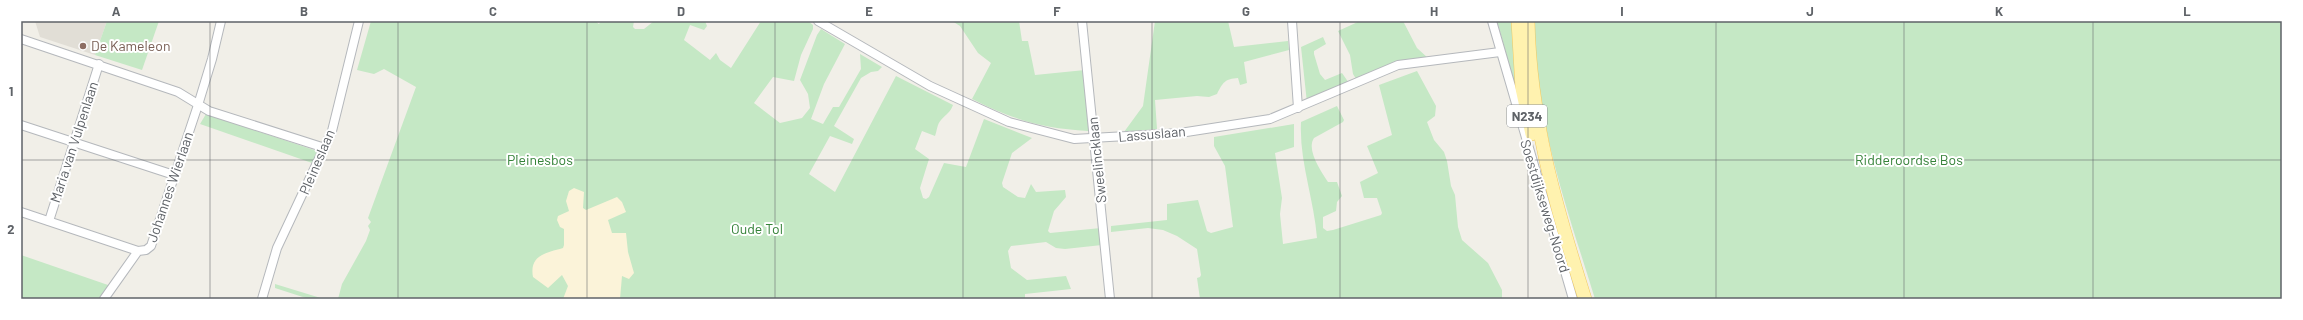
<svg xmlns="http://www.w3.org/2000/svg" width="2303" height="320" font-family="Barlow,sans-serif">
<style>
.education{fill:#e1ded6}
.green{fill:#c5e8c5}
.sand{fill:#fbf3d9}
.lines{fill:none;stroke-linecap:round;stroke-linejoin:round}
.minor-casing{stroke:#b5b8bc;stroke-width:10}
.primary-casing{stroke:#f2c960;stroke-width:14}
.minor{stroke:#fff;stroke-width:8}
.primary{stroke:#fff2af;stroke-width:13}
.grid{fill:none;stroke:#5f6368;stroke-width:1;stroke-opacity:0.55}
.education-dot{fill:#8d6e63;stroke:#fff;stroke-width:1.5}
.labels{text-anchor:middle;stroke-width:4;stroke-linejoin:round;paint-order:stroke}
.shield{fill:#fff;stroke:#8f9295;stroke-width:1}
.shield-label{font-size:13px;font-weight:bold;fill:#5f6368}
.education-label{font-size:14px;fill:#785e54;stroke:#fff;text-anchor:start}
.street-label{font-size:14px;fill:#5f6368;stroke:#fff}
.park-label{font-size:14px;fill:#348238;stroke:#fff}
.neatline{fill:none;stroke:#5f6368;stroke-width:1.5}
.grid-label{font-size:13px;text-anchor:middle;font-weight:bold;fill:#5f6368}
</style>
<rect width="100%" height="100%" fill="#f1efe8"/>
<polygon class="education" points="35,21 107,21 95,55 40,37"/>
<g class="green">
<polygon points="107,21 159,21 142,70 95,55"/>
<path d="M371,21H595L599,24L601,21H634L633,27L635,29H644L654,21H705L707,26L704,30L690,25L684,40L710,60L716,53L720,60L731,68L761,21H808L813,25V29L801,55L794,81L773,77L754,103L780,123L802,118L810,108L808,94L800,80L817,35L821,29L845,44L824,84L811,119L823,124L833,107H839L861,69L860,54L882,67L878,71L871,72L861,78L834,126L854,139L852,144L830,136L809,174L835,192L896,76L953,105C950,113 946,114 941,120C937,124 937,131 935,136L922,131L915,149L929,159L920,188L923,198L926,199L929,197L944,163L966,167L984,119L1032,138L1012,153L1002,183L1003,187L1018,197L1025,198L1031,184L1036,192L1065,190L1066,197L1054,211L1048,231L1050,233L1101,228L1102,245L1065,249L1056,248L1046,242L1011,246L1008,251L1011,268L1027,280L1066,276L1071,289L1025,294V299H338L342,284L366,241L370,230L368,226L371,222L368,218L416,87L384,69L374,74L357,70Z"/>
<path d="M952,21H1019L1022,41H1028L1035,75L1085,70L1091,129L1088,131C1042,128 1014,120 972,99L991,63L978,53L960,26Z"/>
<path d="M1155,21H1228L1234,47L1288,41L1289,50L1244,62L1247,83L1240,85L1238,78C1225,79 1223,82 1217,94L1209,97L1197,96L1155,100L1157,129L1124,132L1143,106Z"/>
<polygon points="1360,21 1403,21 1417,48 1429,59 1358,82 1353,74 1350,55 1338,31"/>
<polygon points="1497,21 1517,21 1528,131"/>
<path d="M1534,21H2282V299H1595C1566,205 1535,121 1534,21Z"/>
<polygon points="1323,37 1326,44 1314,51 1314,54 1320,74 1325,80 1342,73 1351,86 1307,103 1301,47"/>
<path d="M1417,71L1436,106L1435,116L1427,122L1434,140L1444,152L1447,161L1451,186L1455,195L1458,227L1462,240L1488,263L1502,290V299H1200L1197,278L1200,277L1201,275L1197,249L1177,236L1163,230L1148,228L1111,232V226L1167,220V204L1198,200L1207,231L1211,233L1233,227L1225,166L1214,146V137L1294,124V147L1275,153L1282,198L1280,214L1283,244L1317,238C1314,199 1299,161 1301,122L1337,106L1344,120L1343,122L1314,138C1306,150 1321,171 1328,182H1337L1342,196L1337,202L1336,211L1323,217V228L1327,231L1333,230L1381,215L1382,213L1377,198H1364L1360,182L1378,173L1367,146L1392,135L1379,85Z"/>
<polygon points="206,114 320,152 315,164 200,124"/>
<polygon points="21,255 108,285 110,286 102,299 21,299"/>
<polygon points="275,284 324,299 309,299 275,288"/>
</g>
<path class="sand" d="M574,188L584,192L583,208L586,210L617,197L622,202L626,212L608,220L612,233H626L628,252L634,273L629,279L622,276L620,299H563L568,286L562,275L548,288L533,277C529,255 546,253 563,248L564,245V229L560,227L557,220L558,216L569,211L566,201L569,191Z"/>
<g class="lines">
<defs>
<g id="minor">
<polyline points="818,21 930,86 1009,122 1074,139 1180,133 1270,119 1398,65 1500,52"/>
<polyline points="1082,21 1110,299"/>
<polyline points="1292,21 1298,108"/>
<polyline points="1492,21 1573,299"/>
<polyline points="21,39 178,92 209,111 325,148"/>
<polyline points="21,125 174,175"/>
<polyline points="21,212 138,251"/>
<polyline points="49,221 99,64"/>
<polyline points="104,299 138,251 146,250 151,246 198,105 212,59 221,21"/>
<polyline points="262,299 277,248 332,131 359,21"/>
</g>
<g id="primary">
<polyline points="1518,21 1522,88 1532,134"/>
<path d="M1528,21C1530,119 1556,207 1585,299"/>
</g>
</defs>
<use href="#minor" class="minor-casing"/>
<use href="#primary" class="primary-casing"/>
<use href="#minor" class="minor"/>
<use href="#primary" class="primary"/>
</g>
<path class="grid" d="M210,21V299M398,21V299M587,21V299M775,21V299M963,21V299M1152,21V299M1340,21V299M1528,21V299M1716,21V299M1904,21V299M2093,21V299M21,160H2282"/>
<circle class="education-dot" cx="83" cy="46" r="4"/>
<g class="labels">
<rect class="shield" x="1507" y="105" width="40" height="22" rx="3"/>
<g class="shield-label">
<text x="1527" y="121">N234</text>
</g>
<g class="education-label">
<text x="91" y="51">De Kameleon</text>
</g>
<g class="street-label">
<text transform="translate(1152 134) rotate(-5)" y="5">Lassuslaan</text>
<text transform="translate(74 142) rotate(-72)" y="5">Maria van Vulpenlaan</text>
<text transform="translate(1097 160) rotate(-96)" y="5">Sweelincklaan</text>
<text transform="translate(317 162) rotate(-67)" y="5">Pleineslaan</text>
<text transform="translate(170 187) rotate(-71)" y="5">Johannes Wierlaan</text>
<text transform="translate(1545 206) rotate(73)" y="5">Soestdijkseweg-Noord</text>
</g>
<g class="park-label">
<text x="540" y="165">Pleinesbos</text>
<text x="1909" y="165">Ridderoordse Bos</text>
<text x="757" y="234">Oude Tol</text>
</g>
</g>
<rect width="2303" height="320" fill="none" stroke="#ffffff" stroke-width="44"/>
<rect x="22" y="22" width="2259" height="276" class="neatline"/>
<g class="grid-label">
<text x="116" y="16">A</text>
<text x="304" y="16">B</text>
<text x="493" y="16">C</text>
<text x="681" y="16">D</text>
<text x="869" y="16">E</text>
<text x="1057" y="16">F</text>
<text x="1246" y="16">G</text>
<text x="1434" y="16">H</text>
<text x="1622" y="16">I</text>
<text x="1810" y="16">J</text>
<text x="1999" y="16">K</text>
<text x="2187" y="16">L</text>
<text x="11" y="96">1</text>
<text x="11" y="234">2</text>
</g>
</svg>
